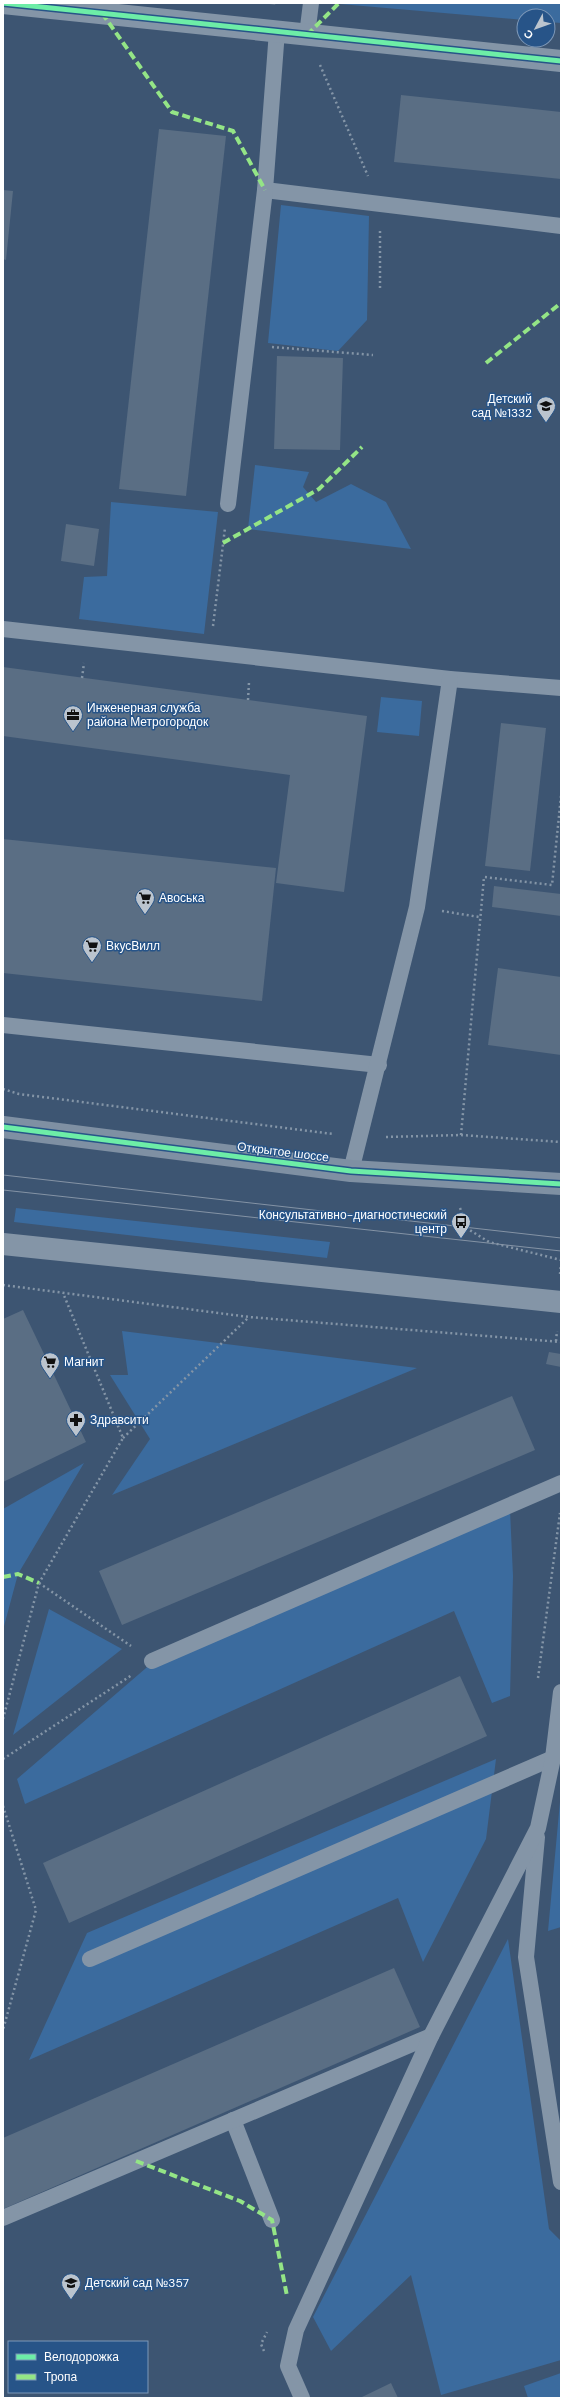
<svg xmlns="http://www.w3.org/2000/svg" width="564" height="2401" font-family="'DM Sans',sans-serif">
<style>
.green{fill:#3b6b9e}
.building{fill:#5a6e84}
.lines{fill:none;stroke-linecap:round;stroke-linejoin:round}
.path{stroke:#8495a7;stroke-width:2.5;stroke-dasharray:2 3;stroke-linecap:butt}
.lane{stroke:#8495a7;stroke-width:16}
.street{stroke:#8495a7;stroke-width:22}
.secondary{stroke:#7f90a3;stroke-width:22}
.tram{stroke:#8493a5;stroke-width:1}
.quiet{stroke:#94e586;stroke-width:4;stroke-dasharray:8 4;stroke-linecap:butt}
.cycleway-casing{stroke:#275488;stroke-width:8}
.cycleway{stroke:#6deda7;stroke-width:5}
.labels{text-anchor:middle;stroke-width:3;stroke-linejoin:round;paint-order:stroke}
.poi-label{font-size:12px;fill:#fff;stroke:#275488;text-anchor:start}
.street-label{font-size:12px;fill:#fff;stroke:#275488}
</style>
<rect width="100%" height="100%" fill="#3d5572"/>
<g class="green">
<polygon points="561,3 561,23 548,22 548,16 524,16 524,20 340,4"/>
<polygon points="281,205 369,216 367,320 338,351 268,343"/>
<polygon points="255,465 309,472 303,487 316,502 351,484 386,502 411,549 248,529"/>
<polygon points="111,502 218,512 204,634 79,619 84,577 107,576"/>
<polygon points="381,697 422,701 419,736 377,732"/>
<polygon points="16,1208 330,1242 327,1258 14,1222"/>
<polygon points="122,1331 417,1368 112,1495 150,1439 110,1375 128,1375"/>
<polygon points="84,1463 18,1574 3,1630 3,1509"/>
<polygon points="510,1510 513,1576 510,1696 492,1703 454,1611 25,1804 17,1779 160,1656"/>
<polygon points="49,1609 122,1649 13,1735"/>
<polygon points="496,1759 486,1839 423,1962 398,1898 29,2060 87,1933"/>
<polygon points="561,1791 561,1927 548,1931"/>
<polygon points="508,1939 549,2229 561,2241 561,2360 441,2395 411,2275 331,2351 313,2317"/>
<polygon points="561,2373 561,2398 528,2398 524,2386"/>
</g>
<g class="building">
<polygon points="264,3 276,3 275,5"/>
<polygon points="401,95 561,112 561,179 394,162"/>
<polygon points="159,129 226,136 186,496 119,489"/>
<polygon points="3,190 13,191 6,260 3,259"/>
<polygon points="277,356 343,358 340,450 274,449"/>
<polygon points="66,524 99,529 94,566 61,561"/>
<polygon points="3,667 367,716 344,892 276,883 290,775 3,736"/>
<polygon points="501,723 546,728 530,871 485,866"/>
<polygon points="3,839 276,868 262,1001 3,973"/>
<polygon points="494,886 561,894 561,916 492,907"/>
<polygon points="498,968 561,977 561,1055 488,1045"/>
<polygon points="23,1310 86,1442 3,1482 3,1319"/>
<polygon points="549,1352 561,1354 561,1367 546,1364"/>
<polygon points="512,1396 535,1450 122,1625 99,1571"/>
<polygon points="460,1676 487,1736 69,1923 43,1863"/>
<polygon points="394,1968 420,2027 3,2209 3,2138"/>
<polygon points="391,2383 398,2398 362,2398 362,2397"/>
</g>
<g class="lines">
<g class="path">
<polyline points="320,65 368,176"/>
<polyline points="380,231 380,290"/>
<polyline points="272,347 373,355"/>
<polyline points="213,626 225,528"/>
<polyline points="82,678 84,663"/>
<polyline points="248,700 249,682"/>
<polyline points="442,911 479,917"/>
<polyline points="3,1089 19,1094 333,1134"/>
<polyline points="461,1135 484,877 552,885 561,796"/>
<polyline points="386,1137 461,1135 561,1142"/>
<polyline points="460,1208 468,1229 489,1242 561,1260"/>
<polyline points="560,1274 561,1264"/>
<polyline points="3,1285 249,1317 561,1342"/>
<polyline points="556,1341 557,1331"/>
<polyline points="123,1438 249,1317"/>
<polyline points="39,1583 131,1646"/>
<polyline points="538,1678 560,1513"/>
<polyline points="3,1719 39,1583 123,1438 63,1293"/>
<polyline points="3,1759 132,1675"/>
<polyline points="3,1806 36,1910 3,2030"/>
<polyline points="264,2351 261,2344 267,2332"/>
</g>
<g class="lane">
<polyline points="277,31 265,190 561,226"/>
<polyline points="307,35 311,3"/>
<polyline points="228,504 265,190"/>
<polyline points="3,629 450,679 561,688"/>
<polyline points="3,1025 379,1065"/>
<polyline points="351,1171 417,907 450,679"/>
<polyline points="152,1661 561,1483"/>
<polyline points="537,1837 526,1957 561,2182"/>
<polyline points="90,1959 553,1758"/>
<polyline points="233,2120 272,2220"/>
<polyline points="3,2218 431,2036"/>
<polyline points="302,2398 288,2366 296,2330 431,2036 538,1828 553,1758 561,1692"/>
</g>
<g class="street">
<polyline points="3,3 561,61"/>
<polyline points="3,1244 561,1302"/>
</g>
<polyline class="secondary" points="3,1127 351,1171 561,1184"/>
<g class="tram">
<polyline points="3,1175 561,1238"/>
<polyline points="3,1190 561,1251"/>
</g>
<g class="quiet">
<polyline points="102,13 172,112 233,131 265,190"/>
<polyline points="307,35 339,3"/>
<polyline points="486,363 561,303"/>
<polyline points="223,543 319,489 362,447"/>
<polyline points="3,1577 18,1574 39,1583"/>
<polyline points="136,2161 240,2201 272,2220 287,2296"/>
</g>
<defs>
<g id="cycleway">
<polyline points="3,3 561,61"/>
<polyline points="3,1127 351,1171 561,1184"/>
</g>
</defs>
<use href="#cycleway" class="cycleway-casing"/>
<use href="#cycleway" class="cycleway"/>
</g>
<defs>
<symbol id="school-pin" viewBox="-11 -11 22 30"><path d="M0 17L-7.5 6A9.5 9.5 0 1 1 7.5 6Z" fill="#bbc4ce" stroke="#275488"/><path d="M0-5L7-2L0 1L-7-2ZM-4 1L0 2.5L4 1V4Q0 6-4 4Z" fill="#111"/></symbol>
<symbol id="office-pin" viewBox="-11 -11 22 30"><path d="M0 17L-7.5 6A9.5 9.5 0 1 1 7.5 6Z" fill="#bbc4ce" stroke="#275488"/><path d="M-6-3h4V-5.5h4V-3h4V5H-6ZM-1-4.5V-3h2v-1.5ZM-6 0V1H6V0Z" fill="#111"/></symbol>
<symbol id="supermarket-pin" viewBox="-11 -11 22 30"><path d="M0 17L-7.5 6A9.5 9.5 0 1 1 7.5 6Z" fill="#bbc4ce" stroke="#275488"/><path d="M-6-5.5h2.5l.6 2H6L4.5 2H-2.5L-4.4-4H-6ZM-1.5 3.2a1.3 1.3 0 1 0 .1 0ZM3 3.2a1.3 1.3 0 1 0 .1 0Z" fill="#111"/></symbol>
<symbol id="bus-pin" viewBox="-11 -11 22 30"><path d="M0 17L-7.5 6A9.5 9.5 0 1 1 7.5 6Z" fill="#bbc4ce" stroke="#275488"/><path d="M-5-6H5V4H4V6H2V4H-2V6H-4V4H-5ZM-3.5-4V0h7V-4ZM-3.5 1.2v1.5H-2V1.2ZM2 1.2v1.5H3.5V1.2Z" fill="#111"/></symbol>
<symbol id="pharmacy-pin" viewBox="-11 -11 22 30"><path d="M0 17L-7.5 6A9.5 9.5 0 1 1 7.5 6Z" fill="#bbc4ce" stroke="#275488"/><path d="M-2-6h4v4h4v4h-4v4h-4v-4h-4v-4h4Z" fill="#111"/></symbol>
</defs>
<g fill-rule="evenodd">
<use href="#school-pin" x="535" y="395" width="22" height="30"/>
<use href="#office-pin" x="62" y="704" width="22" height="30"/>
<use href="#supermarket-pin" x="134" y="887" width="22" height="30"/>
<use href="#supermarket-pin" x="81" y="935" width="22" height="30"/>
<use href="#bus-pin" x="450" y="1211" width="22" height="30"/>
<use href="#supermarket-pin" x="39" y="1351" width="22" height="30"/>
<use href="#pharmacy-pin" x="65" y="1409" width="22" height="30"/>
<use href="#school-pin" x="60" y="2272" width="22" height="30"/>
</g>
<g class="labels">
<g class="poi-label">
<text x="532" y="403" text-anchor="end">Детский<tspan x="532" dy="14">сад №1332</tspan></text>
<text x="87" y="712">Инженерная служба<tspan x="87" dy="14">района Метрогородок</tspan></text>
<text x="159" y="902">Авоська</text>
<text x="106" y="950">ВкусВилл</text>
<text x="447" y="1219" text-anchor="end">Консультативно-диагностический<tspan x="447" dy="14">центр</tspan></text>
<text x="64" y="1366">Магнит</text>
<text x="90" y="1424">Здравсити</text>
<text x="85" y="2287">Детский сад №357</text>
</g>
<g class="street-label">
<text transform="translate(283 1152) rotate(7)" y="4">Открытое шоссе</text>
</g>
</g>
<rect width="564" height="2401" fill="none" stroke="#ffffff" stroke-width="8"/>
<rect x="8" y="2341" width="140" height="52" fill="#275488" stroke="#7d98b8"/>
<rect x="16" y="2354" width="20" height="6" fill="#6deda7" stroke="#7d98b8"/>
<text x="44" y="2361" font-size="12" fill="#ffffff">Велодорожка</text>
<rect x="16" y="2374" width="20" height="6" fill="#94e586" stroke="#7d98b8"/>
<text x="44" y="2381" font-size="12" fill="#ffffff">Тропа</text>
<g transform="translate(536 28) rotate(229)"><circle r="19" fill="#275488" stroke="#7d98b8"/>
<path d="M0-3L7 15L0 10L-7 15Z" fill="#bbc4ce"/>
<text y="-6" font-size="11" font-weight="bold" text-anchor="middle" fill="#ffffff">С</text>
</g>
</svg>
